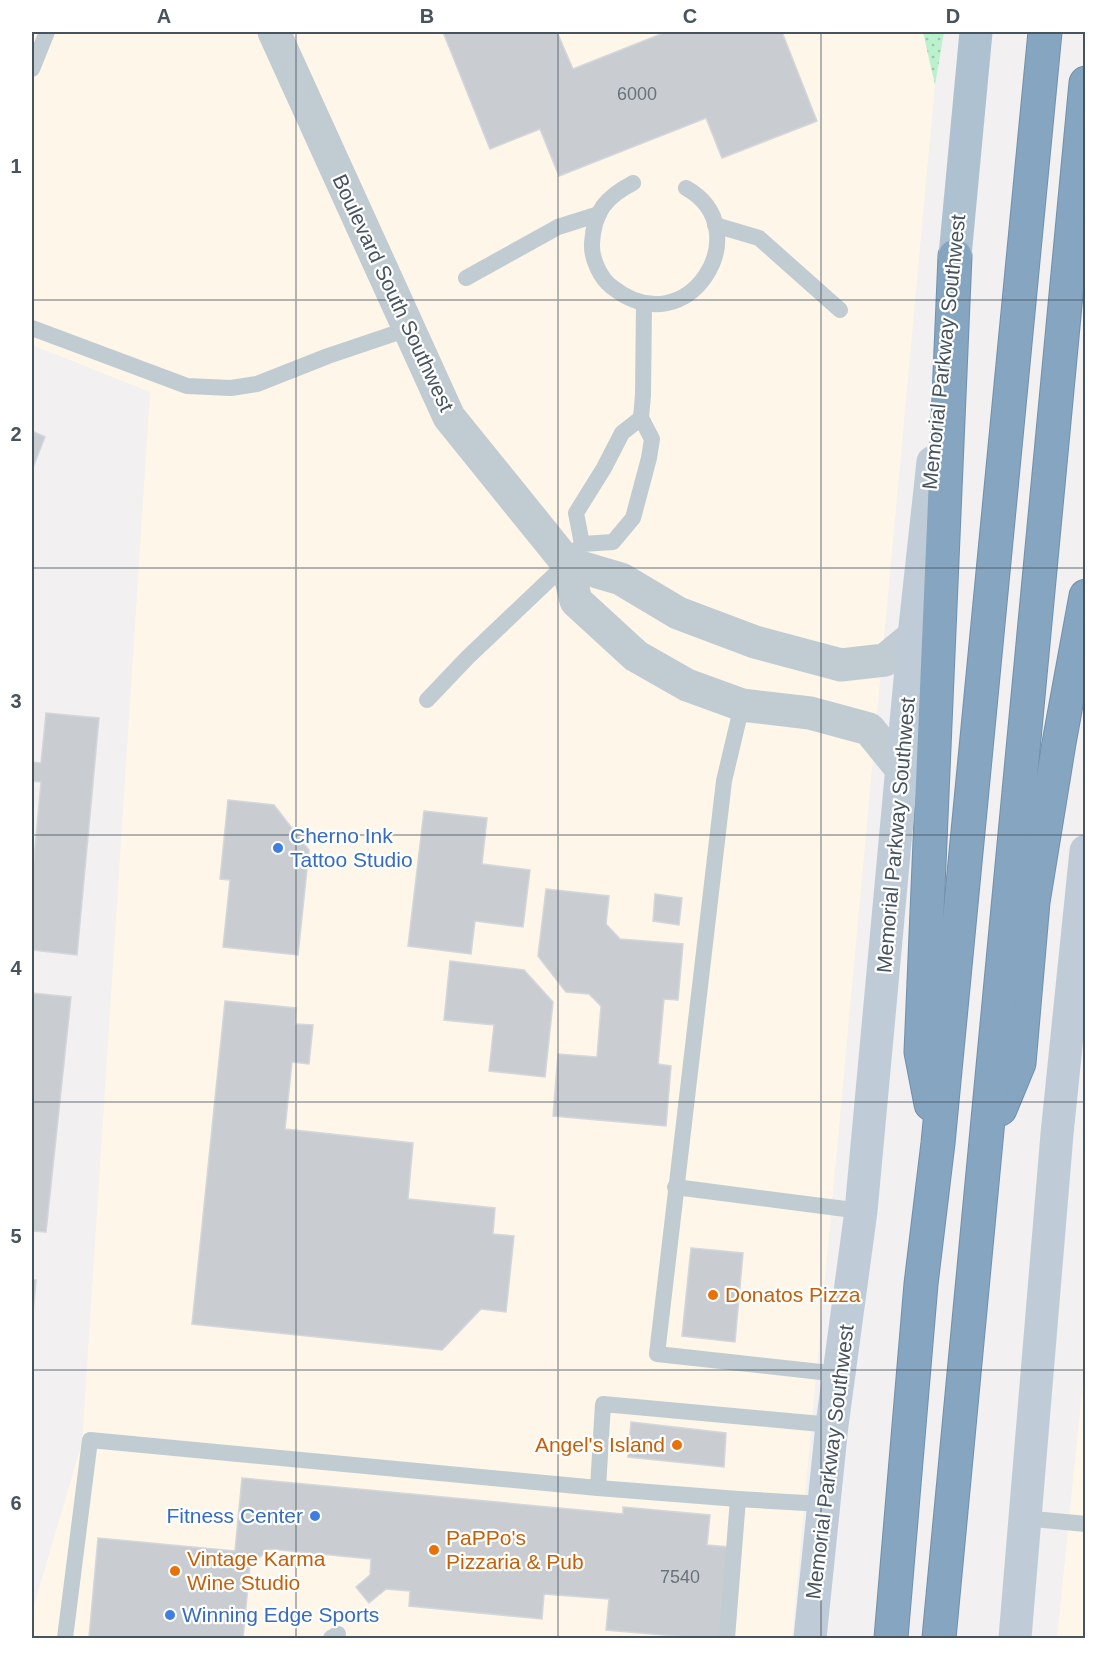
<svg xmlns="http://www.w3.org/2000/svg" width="1117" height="1670" font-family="Arial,sans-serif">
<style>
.commercial{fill:#fdf6e9}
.grass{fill:url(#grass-dots)}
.building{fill:#c9cdd2;stroke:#d3d6db;stroke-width:1.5}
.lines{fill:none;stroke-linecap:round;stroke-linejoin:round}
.motorway-casing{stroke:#7090ad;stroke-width:35}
.service{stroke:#c0cbd2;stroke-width:16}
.minor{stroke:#c0cbd2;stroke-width:33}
.secondary{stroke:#bfccd7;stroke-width:33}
.primary{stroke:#aec1d0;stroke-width:33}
.motorway{stroke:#85a5c1;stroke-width:33}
.grid{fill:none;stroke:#47545e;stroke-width:1.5;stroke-opacity:0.55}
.shop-dot{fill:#3f7fe0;stroke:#fff;stroke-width:2}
.food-dot{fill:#e8710a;stroke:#fff;stroke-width:2}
.labels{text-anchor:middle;stroke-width:4.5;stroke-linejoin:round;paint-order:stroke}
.number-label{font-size:18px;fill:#68727b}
.street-label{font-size:21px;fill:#47545e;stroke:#fff}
.shop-label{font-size:21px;fill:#366cbe;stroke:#fff;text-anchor:start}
.food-label{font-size:21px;fill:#c56008;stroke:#fff;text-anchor:start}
.neatline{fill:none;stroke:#47545e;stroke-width:2}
.grid-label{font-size:20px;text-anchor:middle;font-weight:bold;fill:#47545e}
</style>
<defs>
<pattern id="grass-dots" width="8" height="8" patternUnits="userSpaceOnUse" patternTransform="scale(1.5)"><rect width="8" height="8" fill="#bcf1ce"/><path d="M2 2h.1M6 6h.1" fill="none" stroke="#9bc6aa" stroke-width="1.8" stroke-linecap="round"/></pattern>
</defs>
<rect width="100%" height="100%" fill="#f2f0f0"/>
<g class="commercial">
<polygon points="32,32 923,32 935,85 792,1638 32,1638 32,1612 82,1443 150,392 32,345"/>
<polygon points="1085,1363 1085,1638 1057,1638"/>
</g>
<polygon class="grass" points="923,32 944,32 935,85"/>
<g class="building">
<polygon points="443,32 557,32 573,69 666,32 782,32 817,121 722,158 706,118 559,176 540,129 490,149"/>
<polygon points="32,431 45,437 32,470"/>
<polygon points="46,713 99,718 77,955 32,950 32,881 41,782 32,781 32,762 41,763"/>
<polygon points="228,800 274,805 309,850 298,955 223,947 230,880 220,879"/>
<polygon points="424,811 487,818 482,864 530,870 523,927 475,921 471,954 408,946"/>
<polygon points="546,889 609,896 606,924 620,939 683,944 678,1000 664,999 658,1064 671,1066 666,1126 553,1116 558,1054 597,1057 601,1006 589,994 566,992 538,956"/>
<polygon points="655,894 682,898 679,925 653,921"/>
<polygon points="450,961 524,970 553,1002 545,1077 489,1071 494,1025 444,1020"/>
<polygon points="32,993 71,997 46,1232 32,1231"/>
<polygon points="225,1001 296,1008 295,1024 313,1025 309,1064 292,1062 285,1129 413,1143 408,1199 495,1208 493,1234 514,1236 506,1312 481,1309 442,1350 192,1324"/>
<polygon points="691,1248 743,1253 735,1342 682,1336"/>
<polygon points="32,1280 36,1280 32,1323"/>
<polygon points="631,1422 726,1433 724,1467 628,1457"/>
<polygon points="242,1478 623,1514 623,1507 710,1515 707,1545 730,1547 722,1638 698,1638 606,1630 609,1599 544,1594 542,1619 409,1606 410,1591 386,1589 369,1603 356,1587 370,1575 371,1559 270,1549 250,1565 243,1638 89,1638 98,1538 235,1551"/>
</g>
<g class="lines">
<defs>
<g id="motorway">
<polyline points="931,1104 921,1052 955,256"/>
<polyline points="1000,1109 1019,1063 1033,902 1059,743 1086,596"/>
<polyline points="891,1638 921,1284 938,1143 1045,32"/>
<polyline points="939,1638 1086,83"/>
</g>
</defs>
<use href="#motorway" class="motorway-casing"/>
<g class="service">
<polyline points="32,69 47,32"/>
<path d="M633,183C606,197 594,211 592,243C591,258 600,278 612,287C689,348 760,229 686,188"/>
<polyline points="715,225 759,238 840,310"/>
<polyline points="466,278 558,227 599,214"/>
<polyline points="32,328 187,386 231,388 257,384 328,356 408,329"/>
<polyline points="582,544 613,542 633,518 649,458 652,439 641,418 643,395 644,303"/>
<polyline points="427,700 468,657 567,563 582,544 576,513 604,468 622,433 641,418"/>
<polyline points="742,705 724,781 657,1354 839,1374"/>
<polyline points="675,1187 861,1211"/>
<polyline points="598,1488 603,1404 832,1425"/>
<polyline points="1023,1518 1086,1524"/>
<polyline points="65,1638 90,1440 598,1488 738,1499"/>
<polyline points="331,1638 338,1634"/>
<polyline points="727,1638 738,1499 823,1504"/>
</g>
<g class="minor">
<polyline points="274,32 449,417 567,563 576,601 636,656 687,685 742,705 810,713 869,729 903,771"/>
<polyline points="567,563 621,579 678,613 755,642 841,665 885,660 914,636"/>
</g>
<g class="secondary">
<polyline points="810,1638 832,1425 861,1211 914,636 933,462"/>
<polyline points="1015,1638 1057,1134 1086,851"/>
</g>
<polyline class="primary" points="955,256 976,32"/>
<use href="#motorway" class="motorway"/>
</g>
<path class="grid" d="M296,32V1638M558,32V1638M821,32V1638M32,300H1086M32,568H1086M32,835H1086M32,1102H1086M32,1370H1086"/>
<g class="shop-dot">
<circle cx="278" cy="848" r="6"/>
<circle cx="315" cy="1516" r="6"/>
<circle cx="170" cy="1615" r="6"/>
</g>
<g class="food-dot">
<circle cx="713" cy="1295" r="6"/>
<circle cx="677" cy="1445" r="6"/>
<circle cx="434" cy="1550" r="6"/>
<circle cx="175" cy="1571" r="6"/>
</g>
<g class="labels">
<g class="number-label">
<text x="637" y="100">6000</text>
<text x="680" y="1583">7540</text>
</g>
<g class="street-label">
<text transform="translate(393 293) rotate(65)" y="7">Boulevard South Southwest</text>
<text transform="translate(944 352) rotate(-84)" y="7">Memorial Parkway Southwest</text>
<text transform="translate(896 835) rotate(-85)" y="7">Memorial Parkway Southwest</text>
<text transform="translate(830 1462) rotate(-83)" y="7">Memorial Parkway Southwest</text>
</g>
<g class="shop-label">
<text x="290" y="843">Cherno Ink<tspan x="290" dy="24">Tattoo Studio</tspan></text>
<text x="303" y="1523" text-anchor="end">Fitness Center</text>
<text x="182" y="1622">Winning Edge Sports</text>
</g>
<g class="food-label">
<text x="725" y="1302">Donatos Pizza</text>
<text x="665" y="1452" text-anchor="end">Angel's Island</text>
<text x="446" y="1545">PaPPo's<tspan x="446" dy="24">Pizzaria &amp; Pub</tspan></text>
<text x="187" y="1566">Vintage Karma<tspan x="187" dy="24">Wine Studio</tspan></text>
</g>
</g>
<rect width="1117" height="1670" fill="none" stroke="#ffffff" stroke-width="66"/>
<rect x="33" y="33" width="1051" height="1604" class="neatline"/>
<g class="grid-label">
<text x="164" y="23">A</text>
<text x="427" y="23">B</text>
<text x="690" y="23">C</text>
<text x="953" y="23">D</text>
<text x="16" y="173">1</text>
<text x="16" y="441">2</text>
<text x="16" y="708">3</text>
<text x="16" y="975">4</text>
<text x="16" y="1243">5</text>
<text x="16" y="1510">6</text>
</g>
</svg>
